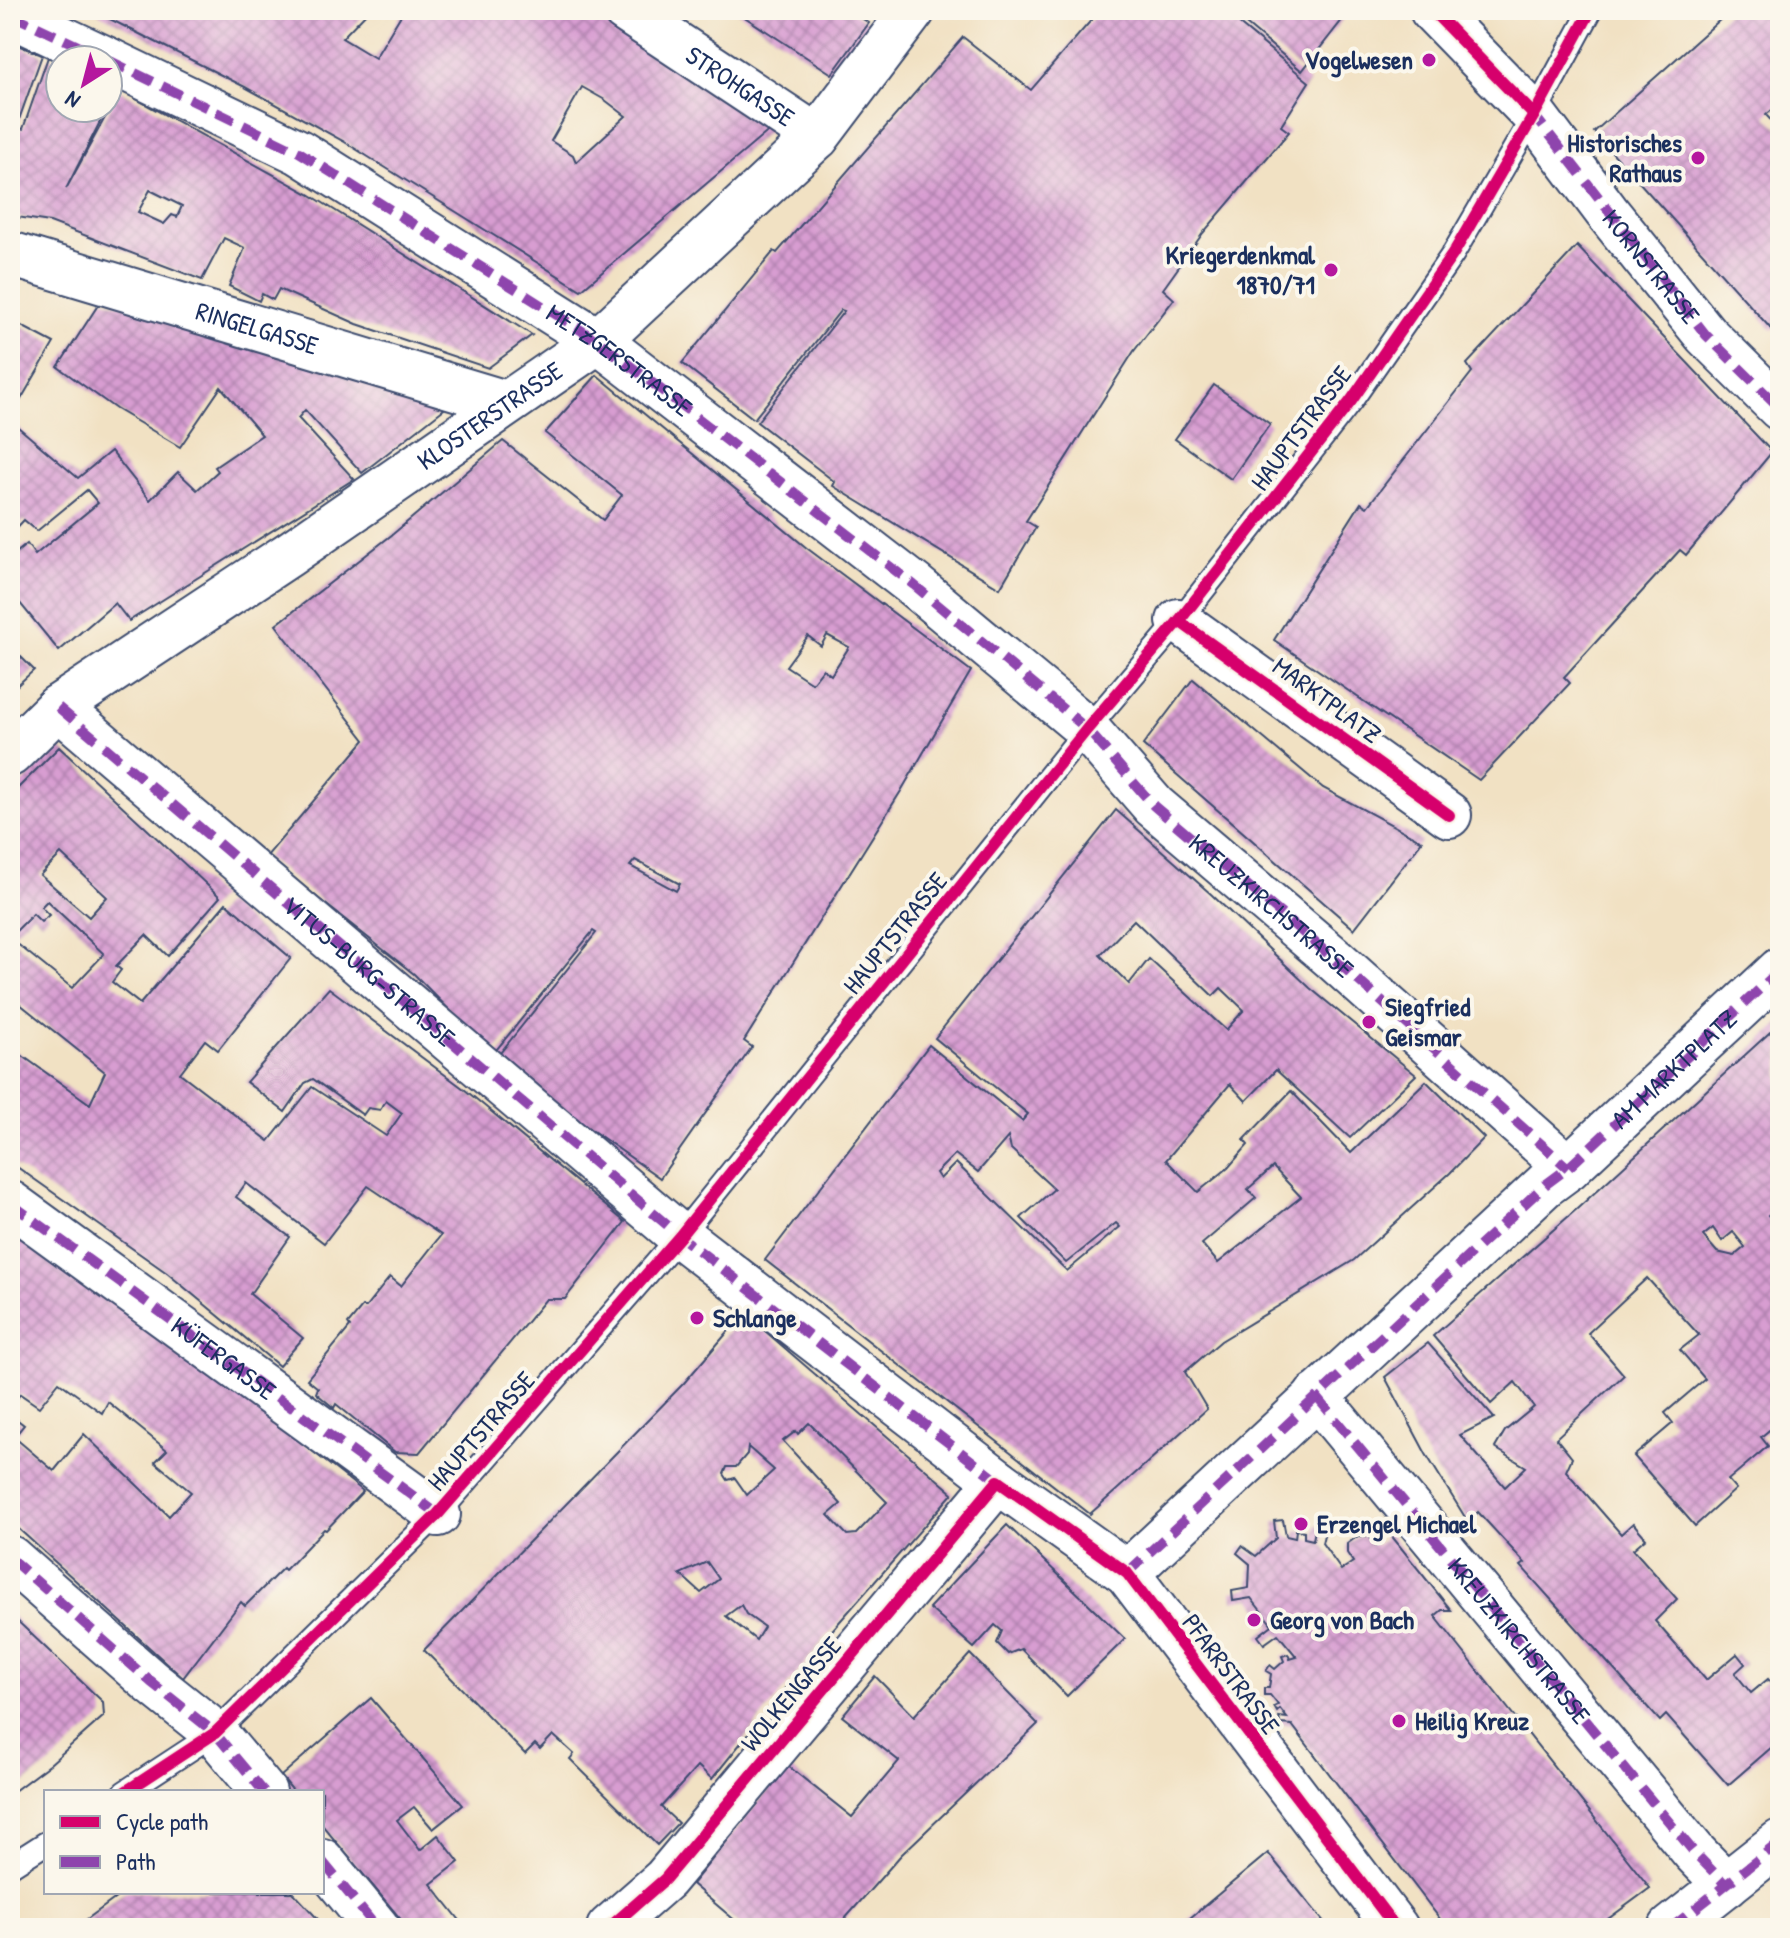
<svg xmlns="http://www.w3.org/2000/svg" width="1790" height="1938" font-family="'Patrick Hand',sans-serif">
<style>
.building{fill:url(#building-cross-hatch);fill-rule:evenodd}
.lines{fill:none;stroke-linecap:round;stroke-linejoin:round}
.lane-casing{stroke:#3b4a6d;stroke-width:26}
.street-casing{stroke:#3b4a6d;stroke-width:48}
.lane{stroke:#fff;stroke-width:22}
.street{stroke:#fff;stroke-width:44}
.quiet{stroke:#8e44ad;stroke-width:10;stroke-dasharray:20 10;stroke-linecap:butt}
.cycleway-casing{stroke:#fbf7ec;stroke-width:17}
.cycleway{stroke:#d6006c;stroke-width:12}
.poi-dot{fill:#b5179e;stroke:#fbf7ec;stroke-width:3}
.labels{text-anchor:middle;stroke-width:8;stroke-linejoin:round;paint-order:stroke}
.poi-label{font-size:26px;font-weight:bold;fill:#1b2f5e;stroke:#fbf7ec;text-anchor:start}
.street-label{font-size:26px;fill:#1b2f5e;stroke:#fbf7ec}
</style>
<defs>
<pattern id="building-cross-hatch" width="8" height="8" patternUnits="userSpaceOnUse" patternTransform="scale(2)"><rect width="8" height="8" fill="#d89dd1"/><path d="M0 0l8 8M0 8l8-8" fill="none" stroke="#ae80ad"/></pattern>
</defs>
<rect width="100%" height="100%" fill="#fbf7ec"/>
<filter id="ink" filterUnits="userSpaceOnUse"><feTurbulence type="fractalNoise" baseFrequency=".0125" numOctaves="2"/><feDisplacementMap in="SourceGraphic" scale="16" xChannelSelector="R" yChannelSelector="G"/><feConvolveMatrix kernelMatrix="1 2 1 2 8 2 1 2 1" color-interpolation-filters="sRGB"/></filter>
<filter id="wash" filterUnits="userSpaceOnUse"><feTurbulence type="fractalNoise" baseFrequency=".006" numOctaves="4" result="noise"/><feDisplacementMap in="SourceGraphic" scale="32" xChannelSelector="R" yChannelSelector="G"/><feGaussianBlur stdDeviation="1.8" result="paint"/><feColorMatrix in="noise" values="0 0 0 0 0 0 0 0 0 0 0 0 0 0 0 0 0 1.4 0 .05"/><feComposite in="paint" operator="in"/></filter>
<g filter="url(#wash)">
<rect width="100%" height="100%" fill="#f1e1c3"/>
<g id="blocks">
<g class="building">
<path d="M92,10H290L303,18L311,10H369L342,38L375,58L404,10H596L778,123L581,290L343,141L245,87ZM582,87L605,100L626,116L576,162L573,155L551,141Z"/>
<polygon points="734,10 849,10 869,23 832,74"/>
<polygon points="1100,10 1350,10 1302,71 1234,14 1231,17 1309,82 1281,126 1289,132 1203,233 1163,289 1174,299 1134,351 1026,521 1036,527 1000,588 833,486 835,482 757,422 844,311 841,310 754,419 682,363 774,251 777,253 963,37 1031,90"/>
<polygon points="1731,10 1780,10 1780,103 1766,115 1780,130 1780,323 1772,330 1594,132"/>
<path d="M10,42L42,55L16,128L23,129L48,57L60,62V108H107L66,189L120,90L309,194L532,335L488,368L357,324L279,289L273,300L262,294L259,301L229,286L245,248L224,238L202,280L50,222L10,216ZM150,190L182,206L177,217L172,215L164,224L138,212Z"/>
<polygon points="1577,246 1772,452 1686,555 1680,550 1564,677 1570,683 1479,780 1274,640 1361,503 1367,507 1472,372 1467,364"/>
<polygon points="102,299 448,406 362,473 305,410 298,418 354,479 129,621 115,603 59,651 10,591 10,558 27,544 35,555 98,503 87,490 37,531 24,520 10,535 10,439 18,427 78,478 111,451 150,500 178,472 197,490 218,471 215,467 262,435 221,387 180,447 116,409 58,367"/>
<polygon points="10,320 54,343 10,418"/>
<path d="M597,375L808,549L971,671L901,791L744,1041L752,1047L660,1178L549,1100L497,1057L596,933L593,931L493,1054L414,974L266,857L365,740L276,625L393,534L503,441L603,520L622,495L545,433ZM827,635L849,647L831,675L823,669L812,683L786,666L808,636L821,646ZM635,860L680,884L676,891L630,866Z"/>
<polygon points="1214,385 1270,424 1231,479 1175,439"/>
<polygon points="10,646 34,670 10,692"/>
<polygon points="1193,679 1323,788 1422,841 1354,929 1143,745"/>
<path d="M59,747L220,897L168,956L146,935L116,966L121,970L112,982L140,1004L226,903L291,958L218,1050L205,1040L180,1073L269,1141L312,1087L386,1136L402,1113L386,1101L380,1110L368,1108L363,1115L313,1079L305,1083L285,1112L246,1082L329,988L464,1089L625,1222L565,1299H546L419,1453L395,1452L336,1404L334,1408L316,1393L318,1388L307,1379L350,1327L348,1324L362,1307H366L390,1277L401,1286L441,1235L368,1186L324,1243L246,1183L236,1197L290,1237L250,1294L303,1338L279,1366L167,1273L10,1162V1047L90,1104L105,1072L10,996V938L72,988L104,954L47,901L41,907L49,915L41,922L33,914L10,937V796ZM61,854L107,897L89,917L40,875Z"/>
<path d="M1116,810L1212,895L1310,988L1416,1075L1350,1138L1276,1070L1246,1101L1230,1084L1166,1160L1198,1192L1228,1168L1248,1145L1244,1140L1291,1091L1351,1153L1426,1081L1484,1138L1450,1173L1354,1260L1221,1341L1185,1372L1207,1409L1090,1514L765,1260L929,1045L1022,1121L1028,1114L935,1038ZM1134,920L1213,996L1221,988L1244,1010L1226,1030L1149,959L1129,984L1100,955ZM1008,1137L1011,1149L1054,1189L1021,1218L1066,1263L1116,1223L1120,1227L1067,1271L956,1163L940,1179L936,1173L955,1154L978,1172ZM1273,1167L1301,1197L1218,1263L1202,1244L1256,1198L1248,1189Z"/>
<path d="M1780,1023V1204L1768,1215L1780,1229V1421L1761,1437L1768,1446L1728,1480L1736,1489L1695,1526L1634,1456L1673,1423L1665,1413L1705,1379L1680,1350L1699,1335L1647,1278L1588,1333L1624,1375L1556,1438L1572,1458L1566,1471L1621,1534L1633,1523L1646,1538L1633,1549L1677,1599L1655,1621L1706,1680L1737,1654L1745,1664L1735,1673L1751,1693L1768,1679L1780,1693V1740L1728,1785L1666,1715L1660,1721L1521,1566L1525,1563L1478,1512L1468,1522L1426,1454L1385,1377L1428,1343L1494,1418L1460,1435L1505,1487L1526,1467L1495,1448L1505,1431L1534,1407L1515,1382L1491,1404L1433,1336L1578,1208ZM1713,1228L1722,1241L1733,1232L1745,1247L1734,1256L1717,1252L1703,1236Z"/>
<polygon points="10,1227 278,1424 363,1491 326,1530 324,1529 285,1570 283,1568 245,1606 241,1602 183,1678 10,1521 10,1414 24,1425 14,1437 54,1471 84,1434 169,1516 191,1492 155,1462 167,1450 108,1402 102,1413 59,1382 39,1407 20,1394 10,1409"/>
<path d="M744,1313L953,1493L827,1636L712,1779L698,1766L661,1807L678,1823L657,1845L570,1759L574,1754L553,1735L540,1749L535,1744L525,1754L424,1650L684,1383ZM809,1423L887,1502L856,1534L847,1535L828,1515L841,1504L783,1441L796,1431L798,1434ZM748,1447L774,1470L747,1495L735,1478L728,1480L724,1474L727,1467H736L747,1454ZM707,1562L719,1579L701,1593L680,1574ZM741,1605L746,1614L764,1627L756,1640L726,1616Z"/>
<polygon points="1283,1520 1286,1536 1295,1538 1296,1530 1304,1531 1304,1538 1313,1540 1316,1525 1326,1527 1322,1543 1341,1570 1353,1562 1347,1553 1347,1544 1358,1536 1369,1536 1376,1546 1383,1540 1386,1529 1451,1610 1442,1610 1435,1616 1650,1888 1604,1922 1609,1928 1447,1928 1292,1725 1280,1724 1279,1717 1287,1718 1280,1709 1277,1712 1274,1707 1278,1705 1270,1695 1264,1695 1264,1688 1269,1688 1271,1674 1266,1671 1270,1665 1275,1669 1284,1661 1282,1656 1288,1654 1290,1659 1297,1657 1278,1634 1264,1644 1258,1636 1272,1625 1251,1598 1233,1601 1232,1591 1249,1588 1250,1564 1237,1553 1242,1546 1256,1556 1276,1538 1274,1521"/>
<polygon points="1007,1525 1125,1639 1067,1696 1021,1649 1008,1654 997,1643 1002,1631 995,1625 974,1648 929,1608"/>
<polygon points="10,1614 103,1702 104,1716 50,1764 10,1794"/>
<polygon points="970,1654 1038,1724 901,1855 837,1928 744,1928 692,1884 788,1766 852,1817 899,1761 842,1716 875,1676 914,1716"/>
<polygon points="371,1698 463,1805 433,1829 414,1807 397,1820 420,1850 438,1835 459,1862 431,1884 466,1928 408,1928 322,1825 322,1792 294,1792 281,1776"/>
<polygon points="1268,1853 1329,1928 1178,1928"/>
<polygon points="124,1892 293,1892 326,1928 75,1928"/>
</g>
</g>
</g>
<g filter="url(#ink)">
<use href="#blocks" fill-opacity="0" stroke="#3b4a6d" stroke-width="2"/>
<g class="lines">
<defs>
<g id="lane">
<polyline points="125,1792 215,1733 438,1514 680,1236 1087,729 1179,621 1351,401 1453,254 1534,115 1591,10"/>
<polyline points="10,1866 46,1843"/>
</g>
<g id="street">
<path id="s1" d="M625,10L817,137"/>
<path id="s2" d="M1432,10L1534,115L1607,212L1706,335L1780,408"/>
<polyline points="10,14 108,60"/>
<path id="s3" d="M108,60L299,152L598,341L914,585L1087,729L1154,806L1333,958L1568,1168"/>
<path id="s4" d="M10,254L506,403"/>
<polyline points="1179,621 1449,815"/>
<polyline points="58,707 680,1236 998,1481 1127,1573 1396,1928"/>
<path id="s5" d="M10,754L58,707L288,555L598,341L817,137L913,10"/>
<polyline points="10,1203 438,1514"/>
<path id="s6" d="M1316,1396L1694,1852L1726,1885"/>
<polyline points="10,1558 151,1682 215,1733 264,1792"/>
<path id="s7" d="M1127,1573L1545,1185L1568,1168L1780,970"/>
<polyline points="322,1861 377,1928"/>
<polyline points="609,1928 665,1879 998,1481"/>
<polyline points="1671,1928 1780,1842"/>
</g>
</defs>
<use href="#lane" class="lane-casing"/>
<use href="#street" class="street-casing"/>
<use href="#lane" class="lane"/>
<use href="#street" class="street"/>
<g class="quiet">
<polyline points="10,14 108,60"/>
<polyline points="108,60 299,152 598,341 914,585 1087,729 1154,806 1333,958 1568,1168"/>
<polyline points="1531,111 1706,335 1780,408"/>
<path id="s8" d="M58,707L680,1236L998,1481"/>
<path id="s9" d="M10,1203L438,1514"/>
<polyline points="1316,1396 1694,1852 1726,1885"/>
<polyline points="10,1558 151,1682 215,1733 264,1792"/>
<polyline points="1127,1573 1545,1185 1568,1168 1780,970"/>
<polyline points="322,1861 377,1928"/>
<polyline points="1671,1928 1780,1842"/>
</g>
<defs>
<g id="cycleway">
<polyline points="1432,10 1534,115"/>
<polyline points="1179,621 1449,815"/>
<polyline points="125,1792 215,1733 438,1514 680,1236 1087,729 1179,621 1351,401 1453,254 1534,115 1591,10"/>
<polyline points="609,1928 665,1879 998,1481 1127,1573 1396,1928"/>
</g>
</defs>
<use href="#cycleway" class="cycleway-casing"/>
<use href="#cycleway" class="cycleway"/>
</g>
</g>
<g class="poi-dot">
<circle cx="1429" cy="60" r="8"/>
<circle cx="1698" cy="158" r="8"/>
<circle cx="1331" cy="270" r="8"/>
<circle cx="1369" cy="1022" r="8"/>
<circle cx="697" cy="1318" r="8"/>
<circle cx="1301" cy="1524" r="8"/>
<circle cx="1254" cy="1620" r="8"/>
<circle cx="1399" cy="1721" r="8"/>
</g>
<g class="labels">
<g class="poi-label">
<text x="1413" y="69" text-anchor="end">Vogelwesen</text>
<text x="1682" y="152" text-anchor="end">Historisches<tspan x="1682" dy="30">Rathaus</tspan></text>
<text x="1315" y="264" text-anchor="end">Kriegerdenkmal<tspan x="1315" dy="30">1870/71</tspan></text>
<text x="1385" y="1016">Siegfried<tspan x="1385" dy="30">Geismar</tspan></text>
<text x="713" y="1327">Schlange</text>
<text x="1317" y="1533">Erzengel Michael</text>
<text x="1270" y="1629">Georg von Bach</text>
<text x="1415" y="1730">Heilig Kreuz</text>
</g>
<g class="street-label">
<text dy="9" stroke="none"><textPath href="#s1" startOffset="138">STROHGASSE</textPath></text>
<text dy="9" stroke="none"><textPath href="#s2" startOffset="338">KORNSTRASSE</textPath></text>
<text dy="9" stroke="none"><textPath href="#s4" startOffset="258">RINGELGASSE</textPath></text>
<text dy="9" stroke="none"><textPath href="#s3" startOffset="594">METZGERSTRASSE</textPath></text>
<text dy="9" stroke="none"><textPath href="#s5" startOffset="588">KLOSTERSTRASSE</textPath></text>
<text transform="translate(1301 428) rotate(-53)" y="9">HAUPTSTRASSE</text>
<text transform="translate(1327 700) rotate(36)" y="9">MARKTPLATZ</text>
<text dy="9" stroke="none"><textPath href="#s3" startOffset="1446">KREUZKIRCHSTRASSE</textPath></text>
<text transform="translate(895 933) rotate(-51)" y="9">HAUPTSTRASSE</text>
<text dy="9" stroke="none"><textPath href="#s8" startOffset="408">VITUS-BURG-STRASSE</textPath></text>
<text dy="9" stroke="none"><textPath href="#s7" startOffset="744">AM MARKTPLATZ</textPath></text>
<text dy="9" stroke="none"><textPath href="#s9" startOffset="264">KÜFERGASSE</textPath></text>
<text transform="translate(481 1431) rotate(-49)" y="9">HAUPTSTRASSE</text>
<text dy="9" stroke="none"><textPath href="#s6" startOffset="318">KREUZKIRCHSTRASSE</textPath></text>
<text transform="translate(1231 1674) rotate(53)" y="9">PFARRSTRASSE</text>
<text transform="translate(791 1694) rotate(-50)" y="9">WOLKENGASSE</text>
</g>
</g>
<rect width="1790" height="1938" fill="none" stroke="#fbf7ec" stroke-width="40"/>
<rect x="44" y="1790" width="280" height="104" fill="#fbf7ec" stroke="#a1a7b3" stroke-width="2"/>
<rect x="60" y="1816" width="40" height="12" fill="#d6006c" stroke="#a1a7b3" stroke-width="2"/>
<text x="116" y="1830" font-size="24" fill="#1b2f5e">Cycle path</text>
<rect x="60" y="1856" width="40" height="12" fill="#8e44ad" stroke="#a1a7b3" stroke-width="2"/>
<text x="116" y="1870" font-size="24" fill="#1b2f5e">Path</text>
<g transform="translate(84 84) rotate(216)"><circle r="38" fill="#fbf7ec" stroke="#a1a7b3" stroke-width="2"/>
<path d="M0-6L14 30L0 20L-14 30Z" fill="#b5179e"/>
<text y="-12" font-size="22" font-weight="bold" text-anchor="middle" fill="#1b2f5e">N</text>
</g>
</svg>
